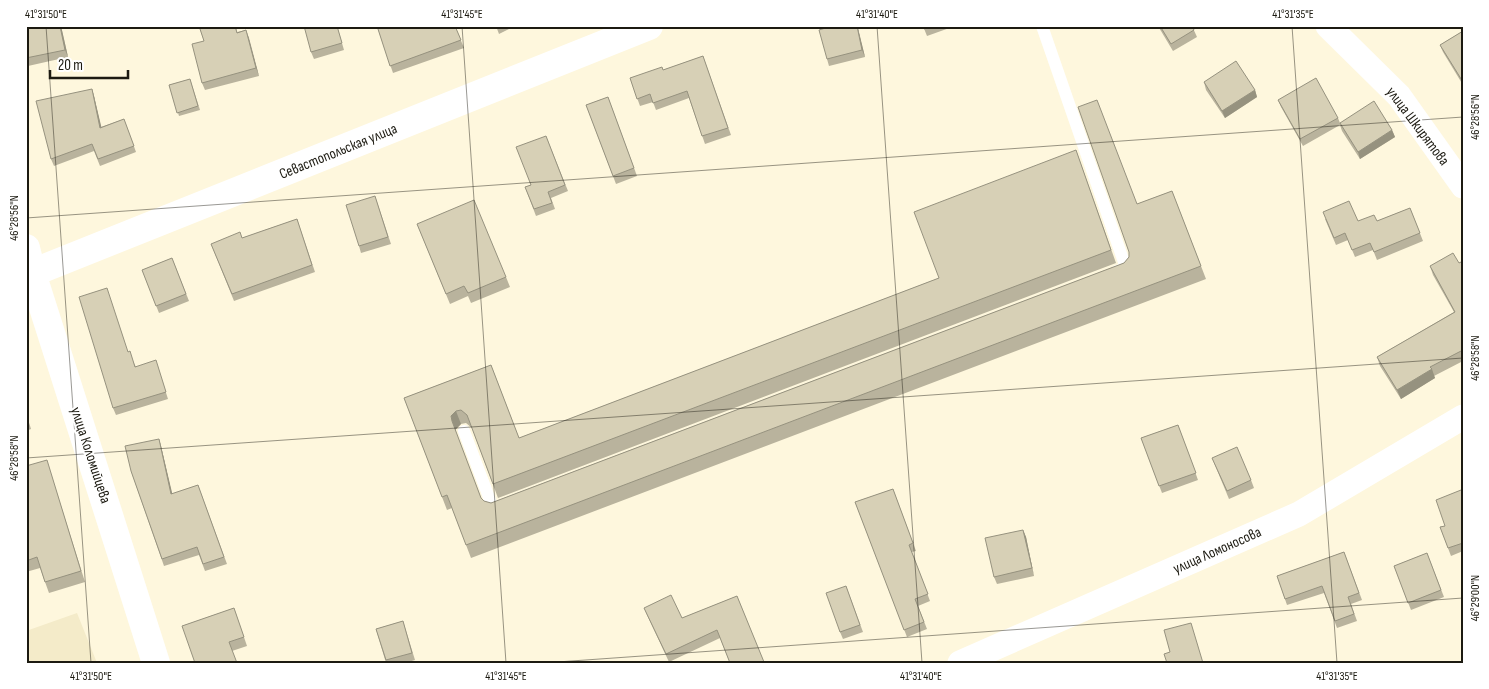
<svg xmlns="http://www.w3.org/2000/svg" width="1489" height="689" font-family="'Sofia Sans Condensed',sans-serif">
<style>
.built{fill:#f4ebc9}
.lines{fill:none;stroke-linecap:round;stroke-linejoin:round}
.service{stroke:#fff;stroke-width:12}
.minor{stroke:#fff;stroke-width:25}
.tertiary{stroke:#fff;stroke-width:28}
.secondary{stroke:#fff;stroke-width:28}
.wall{fill:#b9b39d}
.shaded-wall{fill:#96927f}
.building{fill:#d7d0b6;stroke:#96927f}
.ticks{fill:none;stroke:#1c1a11;stroke-width:1;stroke-opacity:0.45}
.labels{text-anchor:middle;stroke-width:4;stroke-linejoin:round;paint-order:stroke}
.street-label{font-size:15px;fill:#1c1a11;stroke:#fff}
.neatline{fill:none;stroke:#1c1a11;stroke-width:2}
.ticks-label{font-size:12px;text-anchor:middle;fill:#1c1a11}
</style>
<rect width="100%" height="100%" fill="#fef7dd"/>
<polygon class="built" points="77,613 97,663 26,663 26,631"/>
<g class="lines">
<g class="service">
<polyline points="1042,26 1126,268 1117,271"/>
<polyline points="464,431 493,508 503,505"/>
</g>
<g class="minor">
<polyline points="1328,26 1399,96 1463,186"/>
<polyline points="960,663 1299,514 1463,417"/>
</g>
<polyline class="tertiary" points="32,273 649,26"/>
<polyline class="secondary" points="26,248 32,273 156,663"/>
</g>
<g class="wall">
<polygon points="26,26 61,26 68,57 28,66 26,62"/>
<polygon points="199,26 236,26 237,32 246,30 259,76 205,90 202,83 204,41"/>
<polygon points="337,26 344,50 314,59 311,52"/>
<polygon points="377,26 455,26 464,48 393,73"/>
<polygon points="496,26 515,26 499,34"/>
<polygon points="857,26 865,57 829,66 827,59"/>
<polygon points="923,26 955,26 927,36"/>
<polygon points="1158,26 1192,26 1197,37 1173,51"/>
<polygon points="1463,31 1463,85 1443,52 1440,45"/>
<polygon points="703,56 731,135 705,144 689,98 656,110 653,102 640,106 630,78 663,70"/>
<polygon points="190,79 200,110 179,116 169,85"/>
<polygon points="1204,82 1255,90 1257,97 1225,118 1206,90"/>
<polygon points="92,89 94,96 101,127 124,119 136,152 100,166 94,151 54,166 51,159"/>
<polygon points="608,97 637,176 616,184 586,105"/>
<polygon points="1278,100 1338,118 1340,123 1392,130 1395,137 1360,159 1342,131 1340,125 1303,146 1281,107"/>
<polygon points="546,136 568,191 551,198 555,209 536,216 525,187 531,185"/>
<polygon points="1076,150 1116,263 498,498 472,428 466,423 461,424 456,429 456,433 481,498 484,501 491,503 1124,263 1129,257 1137,204 1172,191 1206,279 471,558 452,508 447,510 404,398 491,365 519,438 939,278"/>
<polygon points="375,196 391,244 361,253 359,246"/>
<polygon points="1410,208 1423,241 1377,260 1373,250 1355,257 1348,240 1336,245 1325,219 1358,221 1377,221"/>
<polygon points="297,219 315,272 234,301 211,244 242,238"/>
<polygon points="417,224 506,277 510,287 471,303 468,296 450,304"/>
<polygon points="172,258 189,301 159,313 142,270"/>
<polygon points="1463,261 1463,361 1434,376 1435,378 1401,399 1380,366 1377,357 1454,312 1433,275 1430,266 1459,263"/>
<polygon points="128,352 136,367 158,368 168,399 116,415 113,408"/>
<polygon points="26,413 31,429 26,431"/>
<polygon points="1178,425 1198,480 1162,493 1141,438"/>
<polygon points="159,439 161,446 172,494 198,485 227,564 205,571 199,555 164,566 131,471"/>
<polygon points="1212,458 1251,480 1254,488 1229,499"/>
<polygon points="26,466 50,471 85,582 49,593 40,568 26,572"/>
<polygon points="893,489 916,551 912,552 930,601 918,606 927,629 907,637 855,502"/>
<polygon points="1463,494 1463,551 1451,556 1440,527 1445,526"/>
<polygon points="1023,530 1026,537 1034,576 997,584 994,577"/>
<polygon points="1344,552 1362,600 1351,604 1357,621 1337,628 1324,593 1287,605 1277,576"/>
<polygon points="1427,553 1444,597 1411,610 1394,566"/>
<polygon points="846,586 863,632 843,639 840,632"/>
<polygon points="737,596 764,663 730,663 720,638 669,662 647,615 644,608 682,618"/>
<polygon points="234,608 247,646 232,651 182,626"/>
<polygon points="403,621 415,660 405,663 386,663 376,629"/>
</g>
<g class="shaded-wall">
<polygon points="60,26 61,26 68,57 65,50"/>
<polygon points="857,26 858,28 865,57 862,50"/>
<polygon points="246,30 249,38 259,76 256,68"/>
<polygon points="92,89 94,96 103,134 100,128"/>
<polygon points="1255,90 1257,97 1225,118 1222,111"/>
<polygon points="1392,130 1395,137 1360,159 1358,152"/>
<polygon points="1432,369 1435,378 1401,399 1397,390"/>
<polygon points="456,411 461,424 456,429 456,434 452,421 451,416"/>
<polygon points="159,439 161,446 174,501 171,494"/>
<polygon points="1023,530 1026,537 1034,576 1032,568"/>
</g>
<g class="building">
<polygon points="26,26 60,26 65,50 26,58"/>
<polygon points="199,26 235,26 237,33 246,30 256,68 202,83 192,44 204,41"/>
<polygon points="304,26 337,26 342,43 311,52"/>
<polygon points="377,26 455,26 461,40 390,66"/>
<polygon points="832,26 857,26 862,50 827,59 819,30"/>
<polygon points="923,26 931,26 924,29"/>
<polygon points="1160,26 1192,26 1194,30 1171,44"/>
<polygon points="1463,31 1463,82 1440,45"/>
<polygon points="703,56 728,128 702,136 687,91 653,103 650,94 637,99 630,78 662,67 663,70"/>
<polygon points="1236,61 1255,90 1222,111 1204,82"/>
<polygon points="1316,78 1338,118 1300,139 1278,100"/>
<polygon points="190,79 198,106 177,113 169,85"/>
<polygon points="92,89 100,128 124,119 134,146 98,159 92,144 51,159 36,101"/>
<polygon points="608,97 634,168 613,176 586,105"/>
<polygon points="1097,100 1137,204 1172,191 1201,266 466,545 447,495 442,497 404,398 491,365 519,438 939,278 914,212 1076,150 1111,250 493,484 467,415 461,410 456,411 451,416 452,421 481,498 484,501 491,503 1124,263 1129,257 1129,252 1078,107"/>
<polygon points="1374,101 1392,130 1358,152 1340,123"/>
<polygon points="546,136 565,185 548,192 552,203 534,209 525,187 531,185 516,147"/>
<polygon points="375,196 388,237 359,246 346,205"/>
<polygon points="474,200 506,277 468,293 464,286 446,294 417,224"/>
<polygon points="1349,201 1358,221 1374,215 1377,221 1410,208 1420,233 1374,252 1370,243 1352,250 1345,233 1334,238 1323,212"/>
<polygon points="297,219 312,265 232,294 211,244 240,232 242,238"/>
<polygon points="1453,253 1459,263 1463,261 1463,350 1430,367 1432,369 1397,390 1377,357 1455,312 1430,266"/>
<polygon points="172,258 186,294 156,306 142,270"/>
<polygon points="107,288 128,352 130,351 135,367 156,360 166,392 113,408 79,297"/>
<polygon points="1178,425 1196,473 1159,486 1141,438"/>
<polygon points="159,439 171,494 198,485 224,557 203,564 197,547 162,559 131,471 125,446"/>
<polygon points="1237,447 1251,480 1227,491 1212,458"/>
<polygon points="47,460 81,571 45,582 37,557 26,561 26,466"/>
<polygon points="893,489 913,543 909,545 928,594 915,599 924,622 904,630 855,502"/>
<polygon points="1461,490 1463,494 1463,543 1448,548 1440,527 1445,526 1436,500"/>
<polygon points="1023,530 1032,568 994,577 985,538"/>
<polygon points="1344,552 1359,593 1348,597 1354,614 1335,621 1322,586 1285,599 1277,576"/>
<polygon points="1427,553 1441,590 1408,603 1394,566"/>
<polygon points="846,586 860,625 840,632 826,593"/>
<polygon points="671,595 682,618 737,596 764,662 761,663 730,663 717,630 666,654 644,608"/>
<polygon points="234,608 244,637 229,642 237,663 195,663 182,626"/>
<polygon points="403,621 412,653 386,660 376,629"/>
<polygon points="1191,623 1203,663 1167,663 1164,654 1170,652 1164,630"/>
</g>
<path class="ticks" d="M46,26L91,663M462,26L506,663M877,26L922,663M1292,26L1337,663M26,218L1463,117M26,458L1463,358M543,663L1463,598"/>
<g class="labels">
<g class="street-label">
<text transform="translate(1418 126) rotate(53)" y="5">улица Шкирятова</text>
<text transform="translate(338 151) rotate(-22)" y="5">Севастопольская улица</text>
<text transform="translate(91 455) rotate(72)" y="5">улица Коломийцева</text>
<text transform="translate(1217 550) rotate(-24)" y="5">улица Ломоносова</text>
</g>
</g>
<rect width="1489" height="689" fill="none" stroke="#ffffff" stroke-width="55"/>
<path d="M50 70v8h78v-8" fill="none" stroke="#1c1a11" stroke-width="2.5"/>
<text x="58" y="70" font-size="15" fill="#1c1a11" stroke="#ffffff" stroke-width="4" paint-order="stroke">20 m</text>
<rect x="28" y="28" width="1434" height="634" class="neatline"/>
<g class="ticks-label">
<text x="46" y="18">41°31'50"E</text>
<text x="462" y="18">41°31'45"E</text>
<text x="877" y="18">41°31'40"E</text>
<text x="1293" y="18">41°31'35"E</text>
<text transform="translate(1475 117) rotate(-90)" y="4">46°28'56"N</text>
<text transform="translate(14 218) rotate(-90)" y="4">46°28'56"N</text>
<text transform="translate(1475 358) rotate(-90)" y="4">46°28'58"N</text>
<text transform="translate(14 458) rotate(-90)" y="4">46°28'58"N</text>
<text transform="translate(1475 598) rotate(-90)" y="4">46°29'00"N</text>
<text x="91" y="680">41°31'50"E</text>
<text x="506" y="680">41°31'45"E</text>
<text x="921" y="680">41°31'40"E</text>
<text x="1337" y="680">41°31'35"E</text>
</g>
</svg>
